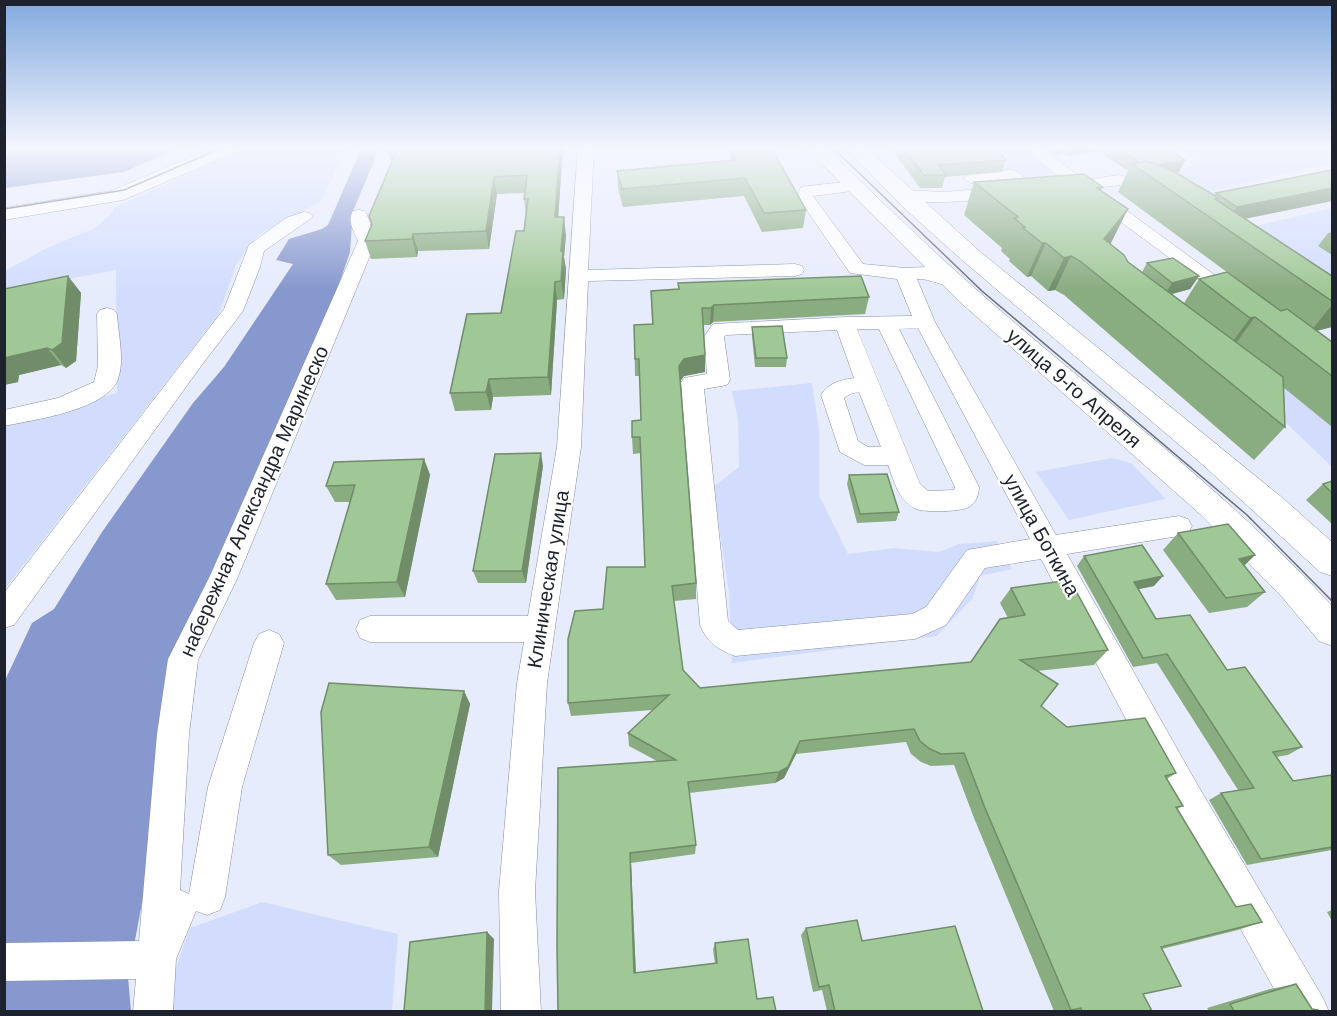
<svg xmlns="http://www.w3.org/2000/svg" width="1337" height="1016" font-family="Arial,sans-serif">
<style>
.green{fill:#d2ddfe}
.water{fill:#8798ce}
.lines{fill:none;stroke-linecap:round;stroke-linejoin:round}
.minor-casing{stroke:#848da6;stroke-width:1}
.major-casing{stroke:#848da6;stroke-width:1}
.minor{fill:#fff;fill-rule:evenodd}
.major{fill:#fff;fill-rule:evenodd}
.tram{stroke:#696e7a;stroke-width:1.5}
.wall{fill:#8aac81}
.shaded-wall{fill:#708c69}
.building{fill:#a0c896;stroke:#708c69;stroke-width:1.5}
.labels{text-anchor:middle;stroke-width:4.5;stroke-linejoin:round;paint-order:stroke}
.street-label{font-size:20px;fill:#1e222c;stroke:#fff}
</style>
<rect width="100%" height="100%" fill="#e7ecfd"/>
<g class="green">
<polygon points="249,147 348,147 320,202 258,235 236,265 219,314 5,589 5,423 117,393 116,270 5,291 5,271 47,248 93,229 113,213 113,208"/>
<polygon points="980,147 1020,147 1062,179 1012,183"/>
<polygon points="1176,147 1332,147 1332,157 1326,159 1332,163 1186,197 1156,182 1199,162"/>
<polygon points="1332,208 1332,294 1234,231"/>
<polygon points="1233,347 1332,427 1332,467 1228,367"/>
<polygon points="812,383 819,429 819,495 848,554 894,548 939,552 959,544 997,541 1012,569 980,576 973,598 937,636 732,663 729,593 713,487 739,467 738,420 732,391"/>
<polygon points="1112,458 1131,463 1166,499 1069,520 1036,472"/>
<polygon points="262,902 398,934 392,1011 173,1012 174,973 190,928"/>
</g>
<g class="water">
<polygon points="5,147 181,147 124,172 5,188"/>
<polygon points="362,147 380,147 353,211 350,252 326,322 167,669 150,861 128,977 131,1011 5,1012 4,685 7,676 32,623 54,609 102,532 193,403 224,367 293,264 276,260 289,239 322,229 328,225"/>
</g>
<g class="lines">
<defs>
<g id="minor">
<polygon points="578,147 594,147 588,270 795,264 802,266 804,270 802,274 795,276 588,281 581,447 547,683 535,891 541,1012 501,1012 499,891 517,683 524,642 370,642 360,638 356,629 360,620 370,616 528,616 557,447"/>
<polygon points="1022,147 1039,147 1085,180 1119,175 1163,186 1165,190 1163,194 1157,195 1119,185 1096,188 1246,298 1243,302 1229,302 1079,191 1060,192 1058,188 1060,184 1068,183"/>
<path d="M1012,170C1021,172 1030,183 1035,191L1033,195H1021L1008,180L971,183L963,178L971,173Z"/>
<path d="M854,181L862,186L860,190L813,196L863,264L905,268L926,267L959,277L962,281L959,285C945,289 931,278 917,279L935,322L1056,535L1179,516L1188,519L1192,526L1188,533L1179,536L1067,554L1197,784L1323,998L1329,1012H1287L1173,808L1041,559L985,568L946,625L915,639L735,656C718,650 707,642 700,625L681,383L684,378L707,374L704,337L713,324L845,317L912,316L897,279L850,273L797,196L801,187ZM918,328L1030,539L967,550L926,607L912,614L738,630L728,621L704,389L727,385L730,380L724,337L726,335L837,330L854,378C841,380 828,383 821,395L840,452L864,465H888C894,481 898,499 914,508C922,513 960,512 969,507C976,503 979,494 979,487L899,329ZM857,329H879L955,487L954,490L928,491L920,484ZM859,392L881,447H868L858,441L844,398L850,394Z"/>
<path d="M1003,187L1009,188L1011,192L1009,196C991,200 903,208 893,195L901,190L945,192Z"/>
<path d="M359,210L365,211C370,219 371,232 376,241L237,579L198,660L189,734L180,890L189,894L208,787L254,643L259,634L269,630L279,634L284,643L242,787L225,897L220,910L207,915L196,911L176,959L173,1012H133L136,979L4,981V943L139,941L157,734L168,659L210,576L358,241C354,232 347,221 353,211Z"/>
<polygon points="304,212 310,213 313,217 264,251 260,267 243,311 201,366 14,625 4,628 4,593 224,309 249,245 286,218"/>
<path d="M107,308L114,310L117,314C118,333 125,361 118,379C107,410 33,420 4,426V410L58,398L94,382L98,366L97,314L100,310Z"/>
</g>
<g id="major">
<polygon points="214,147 240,147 238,151 123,200 4,220 4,208 111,191"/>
<path d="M805,147H825C883,203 940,259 1001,311C1113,408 1232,496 1332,606V646L1319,641L1282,597L1200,514L960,302Z"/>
<polygon points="845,147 865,147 978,250 1285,500 1332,542 1332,576 1320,572 1203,465 962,260 903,207"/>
</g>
</defs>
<use href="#minor" class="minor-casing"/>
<use href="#major" class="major-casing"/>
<use href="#minor" class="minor"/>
<use href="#major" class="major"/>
<g class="tram">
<polyline points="832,147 982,291 1247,515 1332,601"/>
<polyline points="4,209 124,190 224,147"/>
</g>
</g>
<g class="wall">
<polygon points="386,147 564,147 562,161 558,217 566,235 564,257 566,269 564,299 557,300 551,395 493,397 491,410 455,411 450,393 501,313 524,231 526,216 524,199 525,193 497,194 489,249 418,251 417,257 371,259 365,241 372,224 393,159 390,160"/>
<polygon points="890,147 995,147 1006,160 1002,172 945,177 942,188 920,188"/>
<polygon points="1043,147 1165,147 1185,160 1179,172 1176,173 1214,195 1216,193 1332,170 1332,201 1245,219 1332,276 1332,327 1317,331 1332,342 1332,427 1284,388 1285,427 1254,460 1064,295 1055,290 1048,291 1031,276 1027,277 1009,261 1010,259 1001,251 1002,248 964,215 974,182 1103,187 1101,191 1111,243 1110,244 1128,262 1142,272 1147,263 1199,276 1190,289 1172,294 1184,303 1199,279 1254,292 1118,192 1128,171 1098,151 1068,156 1063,153 1054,155"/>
<polygon points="731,148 806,210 803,228 762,232 744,196 623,207 618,188 617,171 730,161"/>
<polygon points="1332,232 1332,255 1318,246 1328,233"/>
<polygon points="68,276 81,293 76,361 66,368 61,365 19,375 18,382 4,385 4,289"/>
<polygon points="678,283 869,297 865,314 713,322 710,325 703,325 705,355 705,372 684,376 680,381 696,583 696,599 674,601 683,670 700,688 971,662 1008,618 1000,603 1011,588 1108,650 1094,665 1037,671 1041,706 1067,727 1176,773 1167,779 1183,806 1177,809 1236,907 1262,922 1238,930 1162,949 1143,994 1152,1011 1054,1011 974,818 954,765 931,766 921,762 911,754 906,742 796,754 784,778 775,783 689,793 696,845 695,854 631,863 636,973 715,963 713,950 715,943 757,999 776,1011 558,1011 657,761 629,746 628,733 653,710 571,716 568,703 603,609 645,567 641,453 633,454 632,437 641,420 640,376 635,376 634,325 652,324 651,291 678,290"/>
<polygon points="752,327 787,358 786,367 755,367 752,336"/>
<polygon points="424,459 430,475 405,597 336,600 326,584 350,502 335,502 326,486"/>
<polygon points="543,466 526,583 478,583 473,571"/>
<polygon points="849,475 899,512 896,521 857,523 847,484"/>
<polygon points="1332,481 1332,524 1306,500 1323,484"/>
<polygon points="1178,533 1255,555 1244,566 1265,592 1247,607 1209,613 1163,550"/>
<polygon points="1084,556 1154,586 1138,589 1156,619 1227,670 1302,747 1288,755 1276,757 1293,781 1332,778 1332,850 1247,865 1209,800 1221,793 1238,790 1157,663 1133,667 1077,566"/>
<polygon points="464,691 470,704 438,857 341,865 328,855"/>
<polygon points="1332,910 1332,921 1327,912"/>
<polygon points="806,928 862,941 983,1011 827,1011 822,990 813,992 801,935"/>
<polygon points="1296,984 1312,1009 1319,1011 1209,1011 1207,1008 1270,989"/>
</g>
<g class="shaded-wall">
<polygon points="560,147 564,147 562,161 557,235 555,217"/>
<polygon points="1057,147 1065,147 1063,153 1054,155"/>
<polygon points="1071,147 1100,147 1098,151 1068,156"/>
<polygon points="1185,160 1179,172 1152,177 1151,166"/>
<polygon points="4,168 8,172 4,174"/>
<polygon points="494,177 497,194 489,249 486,231"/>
<polygon points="1332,188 1332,201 1227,222 1237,207"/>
<polygon points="1128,209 1111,243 1090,269 1104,239"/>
<polygon points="564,217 566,235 564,257 566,269 564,299 561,281 561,251"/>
<polygon points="413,234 418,251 417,257 412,239"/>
<polygon points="1042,243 1046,243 1031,276 1027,277"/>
<polygon points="1071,256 1055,290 1048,291 1064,258"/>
<polygon points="68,276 81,293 76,361 66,368 52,350"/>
<polygon points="1199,276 1190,289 1164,296 1172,283"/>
<polygon points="555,282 557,300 551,395 548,377"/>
<polygon points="714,305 713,322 710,325 711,308"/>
<polygon points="1332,305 1332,327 1310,332"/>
<polygon points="1255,317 1233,347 1228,348 1250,318"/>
<polygon points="47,348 61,365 19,375 18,382 4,385 4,358"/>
<polygon points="705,355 705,372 684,376 679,383 679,366 684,359"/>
<polygon points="489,379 493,397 491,410 486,392"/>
<polygon points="541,453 543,466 526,583 522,571"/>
<polygon points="424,459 430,475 405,597 397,582"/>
<polygon points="1255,555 1238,571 1239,559"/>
<polygon points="1163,576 1154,586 1125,592 1134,582"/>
<polygon points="464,691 470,704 438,857 429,847"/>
<polygon points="800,741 796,754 784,778 775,783 779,772"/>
<polygon points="630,853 631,863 636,979 634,973"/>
<polygon points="487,932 494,939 492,1011 485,1011"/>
</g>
<g class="building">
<polygon points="398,147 560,147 555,217 564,217 561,251 563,251 561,281 555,282 548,377 489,379 486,392 450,393 467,314 501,313 516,231 524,231 528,199 524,199 527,175 494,177 486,231 413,234 412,239 365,241 372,224 369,216"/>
<polygon points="738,147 771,147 806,210 764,213 745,178 622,189 617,171 736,160 731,148"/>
<polygon points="902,147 995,147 1006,160 938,165 946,175 924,175"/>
<polygon points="1116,147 1165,147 1185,160 1158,165 1147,161 1139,162"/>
<polygon points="1147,161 1171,170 1219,198 1215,199 1332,276 1332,301 1132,164"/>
<polygon points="1332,170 1332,188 1237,207 1216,193"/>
<polygon points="1084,174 1103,187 1097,188 1128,209 1104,239 1124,255 1128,262 1283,377 1285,427 1080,261 1071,256 1064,258 1046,243 1042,243 1023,228 1025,227 1014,218 1018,217 974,182"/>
<polygon points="1173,258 1199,276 1172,283 1147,263"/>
<polygon points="1227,272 1281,311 1287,309 1332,342 1332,376 1255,317 1250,318 1199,279"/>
<polygon points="68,276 62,343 52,350 47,348 4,358 4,289"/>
<polygon points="861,276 869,297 714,305 711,308 702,308 705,355 684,359 679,366 696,583 672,586 683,670 700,688 971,662 1000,619 1025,615 1011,588 1070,580 1108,650 1020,660 1058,684 1041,706 1067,727 1145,718 1176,773 1165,776 1183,806 1176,807 1236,907 1251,904 1262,922 1161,947 1181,986 1143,994 1152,1011 1082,1011 1081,1008 1071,1010 985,808 964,753 941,754 930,749 920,741 914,729 800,741 788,767 779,772 688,782 696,845 630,853 634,973 717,963 715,943 748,939 757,999 773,997 776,1011 558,1011 557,946 558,768 676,760 628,733 669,695 568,703 568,639 575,611 603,609 607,567 645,567 640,437 632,437 632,421 641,420 639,359 635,359 634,325 653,324 651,291 679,289 678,283"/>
<polygon points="782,326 787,358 756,358 752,327"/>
<polygon points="541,453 522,571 473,571 495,454"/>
<polygon points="424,459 397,582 326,584 355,485 326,486 334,462"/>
<polygon points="887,474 899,512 860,514 849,475"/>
<polygon points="1332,481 1332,493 1323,484"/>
<polygon points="1228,524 1255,555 1239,559 1265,592 1226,598 1178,533"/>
<polygon points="1142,545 1163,576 1134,582 1156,619 1190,615 1227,670 1245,667 1302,747 1273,752 1293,781 1331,775 1332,778 1332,847 1261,859 1221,793 1254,788 1167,654 1143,658 1084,556"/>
<polygon points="329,683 464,691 429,847 328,855 321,712"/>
<polygon points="857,920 862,941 955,926 983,1011 835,1011 829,985 819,987 806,928"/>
<polygon points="487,932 485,1011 404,1011 410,942"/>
<polygon points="1296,984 1312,1009 1318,1010 1319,1011 1234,1011 1230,1004"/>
</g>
<linearGradient id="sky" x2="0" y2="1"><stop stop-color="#81a9de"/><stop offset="0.51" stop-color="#f4f6fe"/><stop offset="1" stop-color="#f4f6fe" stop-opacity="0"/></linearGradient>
<rect width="1337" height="290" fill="url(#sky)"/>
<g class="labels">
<g class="street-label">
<text transform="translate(1074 388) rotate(41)" y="7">улица 9-го Апреля</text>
<text transform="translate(254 501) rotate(-66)" y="7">набережная Александра Маринеско</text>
<text transform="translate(1042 535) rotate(61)" y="7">улица Боткина</text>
<text transform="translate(548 579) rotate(-81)" y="7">Клиническая улица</text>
</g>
</g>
<rect width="1337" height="1016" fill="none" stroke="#1e222c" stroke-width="12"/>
</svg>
